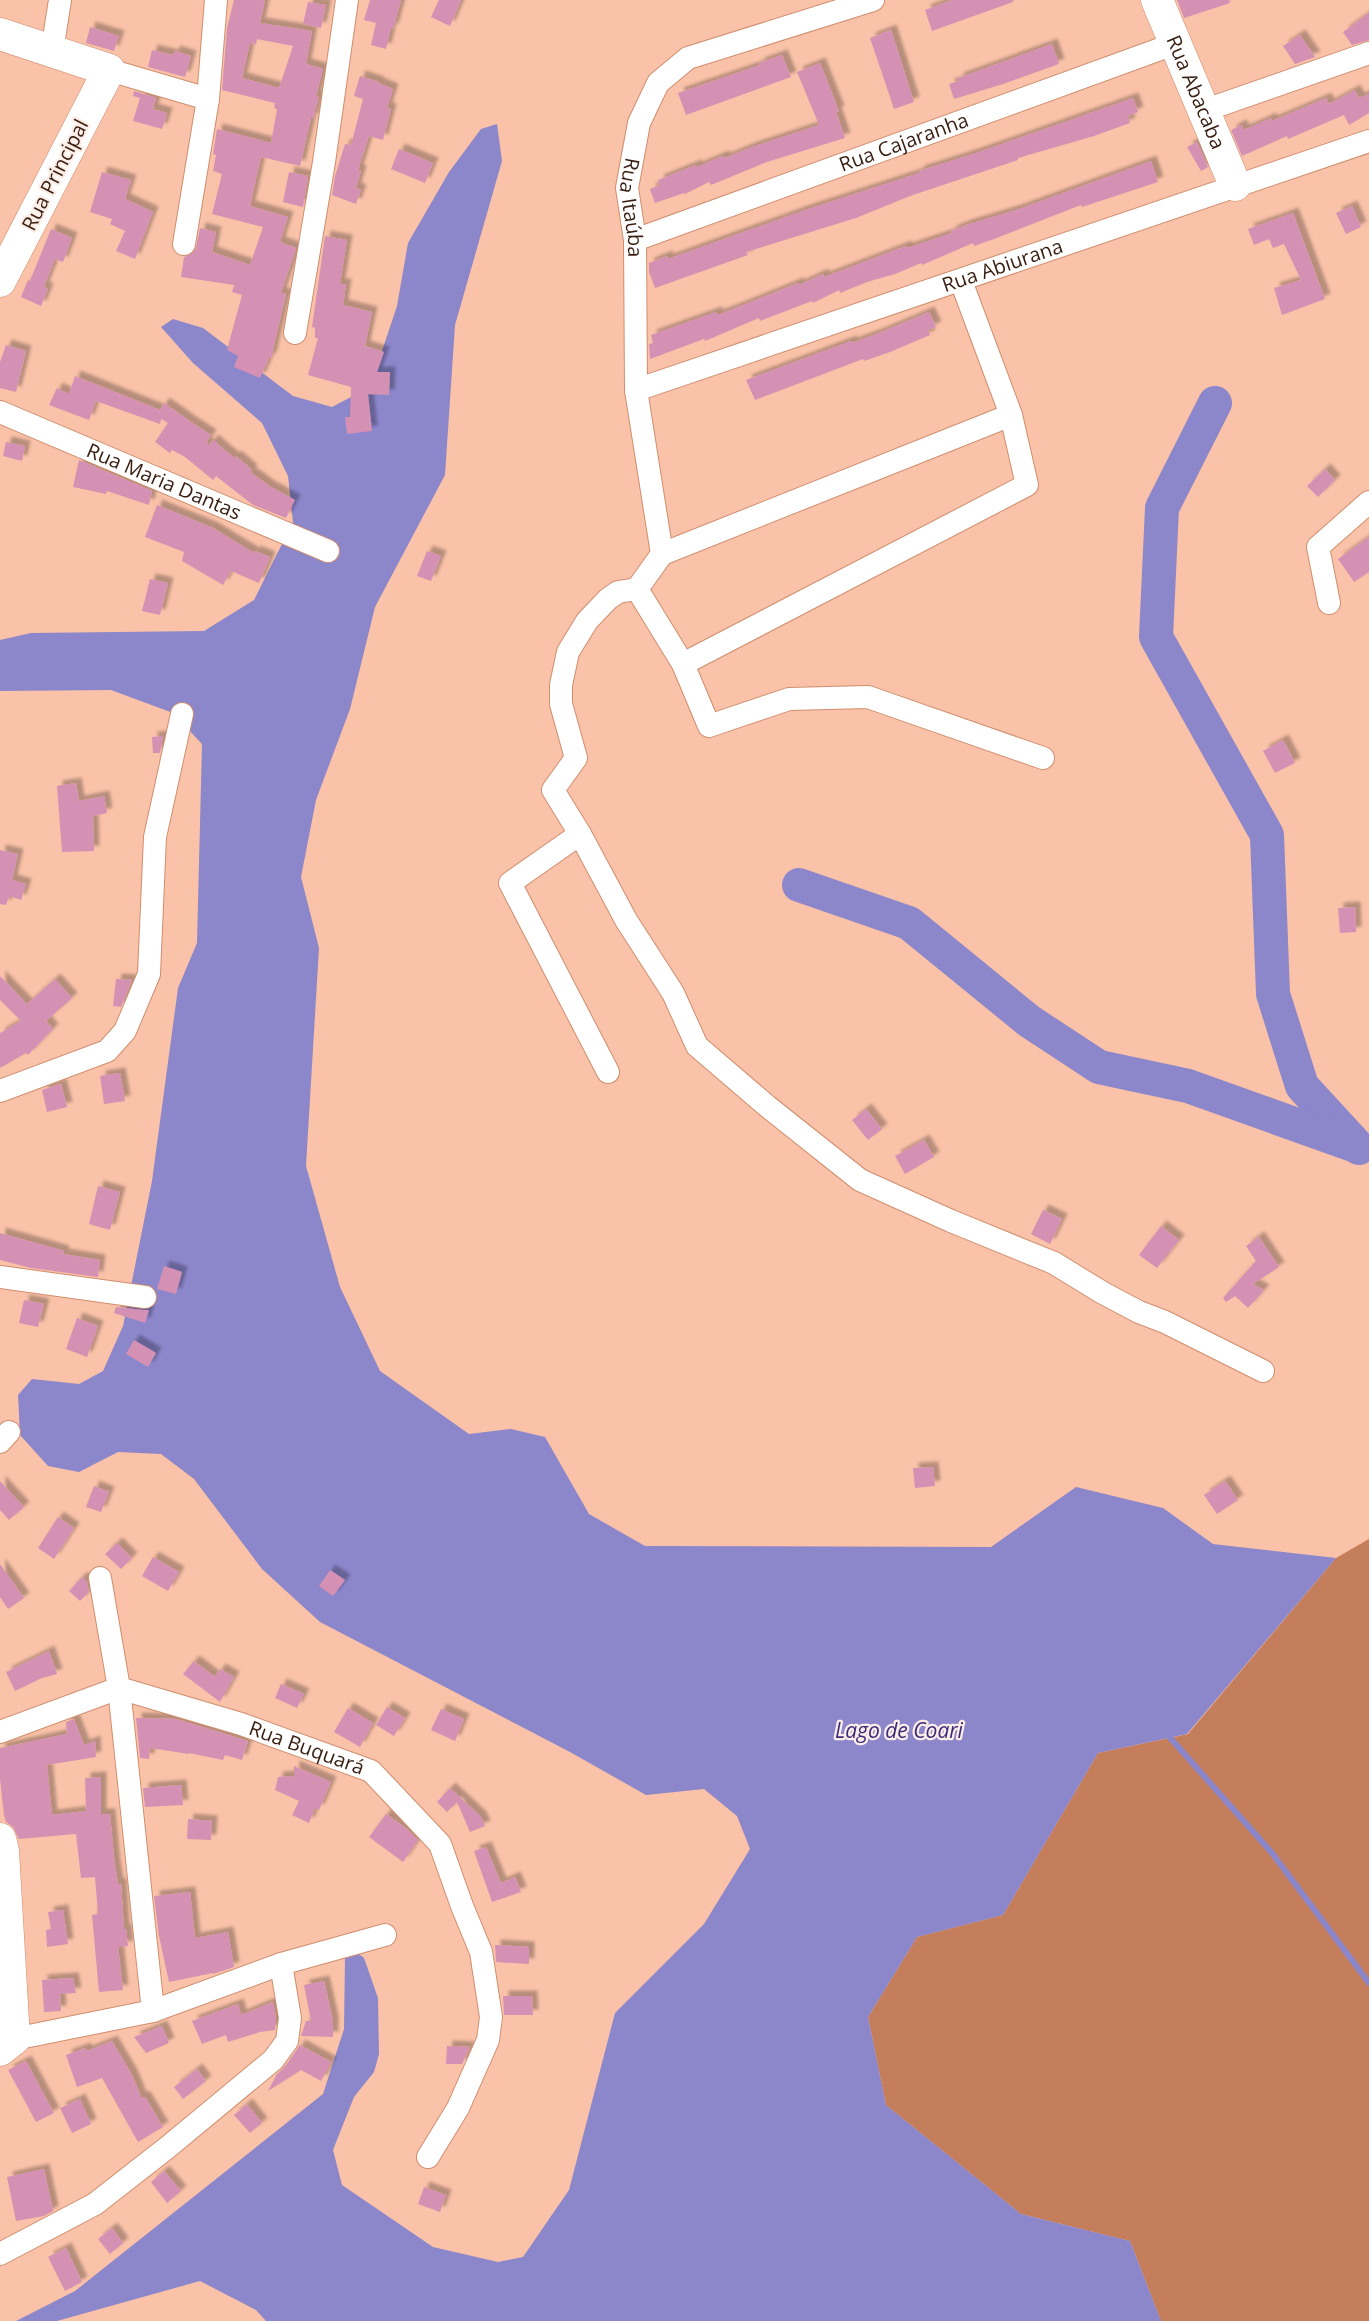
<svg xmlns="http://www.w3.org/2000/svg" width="1369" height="2321" font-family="'Open Sans',sans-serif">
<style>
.forest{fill:#c47e5b}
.water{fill:#8c86cb}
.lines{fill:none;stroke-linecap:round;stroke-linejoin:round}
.stream{stroke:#8c86cb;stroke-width:6}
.river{stroke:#8c86cb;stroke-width:34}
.building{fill:#d491b4;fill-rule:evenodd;filter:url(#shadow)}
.street-casing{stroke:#cf8e6e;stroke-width:24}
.secondary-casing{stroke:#cf8e6e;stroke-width:33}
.street{stroke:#fff;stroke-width:22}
.secondary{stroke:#fff;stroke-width:32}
.labels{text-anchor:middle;stroke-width:4.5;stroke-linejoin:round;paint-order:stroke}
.street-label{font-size:20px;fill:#391f12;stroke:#fceee7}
.water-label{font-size:21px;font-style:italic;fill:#3b2b7c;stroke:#fceee7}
</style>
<defs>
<filter id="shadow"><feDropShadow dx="5.5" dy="-5.5" stdDeviation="1.5" flood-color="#0004"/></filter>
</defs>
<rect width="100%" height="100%" fill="#fac2a8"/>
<polygon class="forest" points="1369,1539 1369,2321 1161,2321 1130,2241 1021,2214 886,2105 868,2017 917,1937 1003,1915 1098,1753 1188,1734 1336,1558"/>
<polygon class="water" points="497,124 502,161 455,325 445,475 375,607 350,709 316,800 301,877 319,948 306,1166 340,1287 380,1371 469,1434 511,1429 545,1437 589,1514 645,1546 991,1547 1076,1487 1163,1508 1213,1544 1336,1558 1187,1734 1098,1753 1003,1915 917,1937 868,2017 886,2105 1021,2214 1130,2241 1161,2321 266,2321 256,2310 200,2281 57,2321 16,2321 75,2291 323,2094 344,2029 345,1957 354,1950 364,1958 378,1998 379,2054 374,2072 354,2097 333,2150 342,2185 433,2247 498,2262 523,2257 569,2190 615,2013 704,1924 750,1849 737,1816 704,1789 646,1795 570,1752 320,1622 262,1569 194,1479 161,1454 118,1452 79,1472 48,1466 20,1435 18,1395 32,1379 79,1384 103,1371 123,1326 152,1181 178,988 197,943 202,744 173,713 111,690 0,691 0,640 31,633 204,631 254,600 293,522 288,476 262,423 193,363 161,327 173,319 203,328 293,396 332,407 370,387 397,306 408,243 449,172 481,129"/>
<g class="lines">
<polyline class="stream" points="1165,1732 1272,1853 1369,1983"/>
<g class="river">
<polyline points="1215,403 1162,508 1156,637 1267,835 1273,994 1302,1086 1359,1148"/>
<polyline points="799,885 909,923 1029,1021 1099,1067 1188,1086 1353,1145"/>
</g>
</g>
<g class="building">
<path d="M234,0H265L260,23L312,31L306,64L323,69L316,96L319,97L313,118H311L300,166L261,157L250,206L288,217L280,242L296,248L281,293L286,294L271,358H269L260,378L234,367L238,356L227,350L242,295L232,292L234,285L181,277L184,257L195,252L200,228L216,232L212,252L250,265L263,227L212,214L222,174L213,171L216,155L213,154L217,129L271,143L277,109L274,108L275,103L222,90L227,28ZM257,39L293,46L279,88L242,78L250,43L256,44Z"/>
<polygon points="370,0 401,0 393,29 391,28 386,49 371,45 376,23 364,20"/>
<polygon points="439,0 461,0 450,26 431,17"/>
<polygon points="952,0 1013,0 1013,2 932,31 925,10"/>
<polygon points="1177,0 1229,0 1230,3 1184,18"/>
<polygon points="308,2 326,5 321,28 303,24"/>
<polygon points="1369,13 1369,40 1352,45 1343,32"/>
<polygon points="90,27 119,36 114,51 86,43"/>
<polygon points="891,30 914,102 894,109 870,38"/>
<polygon points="1300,35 1315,57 1295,64 1283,46"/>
<polygon points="1052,44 1059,64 1003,84 954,99 949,84 959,81 958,78"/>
<polygon points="152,50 173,55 175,51 191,56 185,77 148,67"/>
<polygon points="782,55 791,77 686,115 678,93 760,65 759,63"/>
<polygon points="820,63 839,111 836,112 845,138 767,162 711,185 709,182 685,194 684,193 655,203 650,189 660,185 658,180 696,165 697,167 723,156 725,158 752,147 819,125 797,72"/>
<polygon points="360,76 379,82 378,83 393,89 387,108 391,109 383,140 369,136 358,170 361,171 356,188 361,190 356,204 332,195 335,176 345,144 351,145 363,99 354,96"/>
<polygon points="1355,90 1359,98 1369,94 1369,113 1349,125 1344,115 1288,139 1287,136 1242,156 1231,130 1241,125 1244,130 1271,118 1272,121 1326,98 1329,104"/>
<polygon points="134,91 156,98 153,109 167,113 162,129 133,121 140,98 133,96"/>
<polygon points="1133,98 1138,112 1128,116 1130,123 1094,136 1018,158 1018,160 910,196 856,218 746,252 748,255 655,288 649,272 649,263 667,256 668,259 805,210 919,173 919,171 973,154"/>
<polygon points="1197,142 1208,167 1201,171 1187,147"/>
<polygon points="399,149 433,163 425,183 391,169"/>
<polygon points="1151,161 1158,182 1082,207 1081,205 994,239 974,246 973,243 922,265 921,263 895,274 867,282 840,293 839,290 813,303 812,301 760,321 759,318 705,341 704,339 650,359 649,344 653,343 651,335 716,312 718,315 798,283 799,285 823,274 824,277 906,246 907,248 952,233 951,231 966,225 1016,210"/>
<polygon points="102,172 131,180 125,199 153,212 135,259 116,251 125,231 110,224 112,219 90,212"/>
<polygon points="289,172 308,176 303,207 283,202"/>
<polygon points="1352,206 1361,227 1346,234 1336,213"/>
<polygon points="1293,213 1325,299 1282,315 1274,288 1301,280 1284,244 1273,248 1269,239 1254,245 1248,229"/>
<polygon points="51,229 72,238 63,262 55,259 44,287 48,289 41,306 21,297 28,280 30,281"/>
<polygon points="325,236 347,240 340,284 346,284 343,305 372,312 365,346 384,352 377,372 390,372 389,395 368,394 372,431 347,434 345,417 350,417 351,387 308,375 318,338 315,338 315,328 312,327"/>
<polygon points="929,312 936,327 928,330 930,335 890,352 864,361 863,359 755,400 746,380 851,341 852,343 879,333"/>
<polygon points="6,345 26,351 16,392 0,388 0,362"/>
<polygon points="75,376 160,410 164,403 191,422 211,435 206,443 209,445 213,440 234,458 236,456 252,470 250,472 269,486 295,500 286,518 253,505 216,476 213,480 185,457 172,450 170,453 155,442 168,423 161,419 160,424 96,401 89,420 49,405 57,388 69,394"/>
<polygon points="6,442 25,446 22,461 3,456"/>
<polygon points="79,460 152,491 149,505 107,491 106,494 73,487"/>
<polygon points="1325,469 1335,480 1318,497 1307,486"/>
<polygon points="157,505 213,528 254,553 255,551 270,557 259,583 231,571 223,585 182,561 184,552 145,537"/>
<polygon points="1369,537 1369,572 1354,582 1338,559"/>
<polygon points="427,551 441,556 431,581 417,576"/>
<polygon points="150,579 168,583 160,615 142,611"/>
<polygon points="163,736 160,753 153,753 152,737"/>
<polygon points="1283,740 1295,763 1275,773 1263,751"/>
<polygon points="76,783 79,801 104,796 107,813 93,816 94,851 62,852 57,786"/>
<polygon points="0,850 18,854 12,880 26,884 21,900 9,896 6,905 0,904"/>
<polygon points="1355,907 1356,932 1340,933 1338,908"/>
<polygon points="0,976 27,1004 55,979 72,998 46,1021 53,1029 28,1055 26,1053 0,1068 0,1033 21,1021 0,1000"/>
<polygon points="116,979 132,980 121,1007 113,1006"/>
<polygon points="120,1073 125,1101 104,1104 100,1076"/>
<polygon points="61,1084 67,1107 47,1112 42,1090"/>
<polygon points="866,1109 882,1129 868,1140 852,1120"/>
<polygon points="924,1140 934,1157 905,1174 895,1156"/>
<polygon points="98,1186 120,1192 110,1230 89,1224"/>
<polygon points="1043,1210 1062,1219 1050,1244 1031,1234"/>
<polygon points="1161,1226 1179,1240 1157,1268 1139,1255"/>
<polygon points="0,1233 64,1251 63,1254 100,1260 98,1277 31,1268 0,1260"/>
<polygon points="1259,1237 1279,1267 1253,1284 1264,1290 1248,1308 1235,1296 1226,1302 1223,1298 1256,1261 1246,1246"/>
<polygon points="164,1266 182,1272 176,1294 157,1289"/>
<polygon points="24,1300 44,1304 38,1327 19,1323"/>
<polygon points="116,1307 143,1310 149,1310 145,1323 114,1313"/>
<polygon points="77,1318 98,1326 87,1357 66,1349"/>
<polygon points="134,1340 156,1353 148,1367 126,1354"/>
<polygon points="933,1467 935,1486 915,1488 913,1468"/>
<polygon points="0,1481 24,1507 9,1520 0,1510"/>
<polygon points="1225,1481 1238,1500 1217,1514 1204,1495"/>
<polygon points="94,1486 109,1492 101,1512 86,1507"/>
<polygon points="58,1517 74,1528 54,1559 38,1548"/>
<polygon points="117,1543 132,1558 121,1569 105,1554"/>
<polygon points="153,1557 179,1572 168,1591 142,1576"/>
<polygon points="0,1564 24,1598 8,1609 0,1597"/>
<polygon points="330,1570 345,1580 333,1596 319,1586"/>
<polygon points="82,1577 87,1582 89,1592 80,1601 69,1591"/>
<polygon points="49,1651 57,1674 42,1678 15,1691 6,1672"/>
<polygon points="194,1661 215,1677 220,1669 234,1677 220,1702 183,1674"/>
<polygon points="281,1684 304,1694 297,1708 275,1698"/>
<polygon points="387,1707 405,1718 394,1736 376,1725"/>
<polygon points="348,1708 373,1723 360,1747 334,1732"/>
<polygon points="441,1709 464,1719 455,1741 431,1730"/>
<polygon points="136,1718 176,1719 248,1741 242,1760 225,1755 223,1760 189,1753 189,1754 150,1748 149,1759 140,1758"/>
<polygon points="74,1719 84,1745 95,1741 96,1757 47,1765 52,1815 86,1811 85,1778 101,1777 101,1814 110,1814 114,1858 118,1884 121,1884 124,1929 126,1929 128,1946 118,1947 123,1990 99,1992 92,1915 98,1914 95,1877 81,1878 76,1834 19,1839 13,1827 6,1822 4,1815 0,1779 0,1748 67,1734 66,1722"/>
<polygon points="294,1766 331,1782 319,1810 315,1808 309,1823 292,1815 299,1801 275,1790 278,1777 294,1776"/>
<polygon points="181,1785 183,1805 145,1807 143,1788"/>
<polygon points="450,1788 481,1817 485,1826 470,1832 457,1802 447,1812 437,1802"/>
<polygon points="386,1814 407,1829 418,1840 403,1862 369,1837"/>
<polygon points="188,1819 212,1821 211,1840 187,1839"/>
<polygon points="486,1847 501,1883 515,1877 521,1892 492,1902 474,1851"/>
<polygon points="190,1892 195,1938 228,1932 234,1967 213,1974 213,1973 169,1982 159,1936 154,1896"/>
<polygon points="63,1910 68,1944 47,1947 46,1930 51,1929 48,1912"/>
<polygon points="495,1945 529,1947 529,1964 496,1962"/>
<polygon points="73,1978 76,1993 60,1994 61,2011 44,2012 42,1980"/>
<polygon points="324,1981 333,2021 333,2037 301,2036 306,2021 311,2021 304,1985"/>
<polygon points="503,1996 532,1996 533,2015 504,2015"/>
<polygon points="273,2002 276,2018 275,2030 260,2032 228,2042 226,2035 202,2044 192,2021 238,2004 241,2015"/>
<polygon points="162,2026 169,2043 146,2053 134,2037"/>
<polygon points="112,2041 132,2075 141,2097 145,2097 163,2127 138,2142 102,2078 77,2087 66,2055 85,2048 87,2051"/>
<polygon points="300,2045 331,2062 321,2081 301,2070 268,2091 277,2074 284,2068"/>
<polygon points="447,2046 470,2047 462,2064 446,2064"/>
<polygon points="26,2061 54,2113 36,2122 8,2070"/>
<polygon points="197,2069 206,2081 183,2099 174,2087"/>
<polygon points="80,2099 91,2124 72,2133 60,2108"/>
<polygon points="247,2104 262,2123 250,2133 234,2115"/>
<polygon points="44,2169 53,2211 44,2216 16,2221 7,2177"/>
<polygon points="164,2171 181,2191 167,2203 151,2182"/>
<polygon points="424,2187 446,2195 440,2212 418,2204"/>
<polygon points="112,2228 123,2243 110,2254 98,2239"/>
<polygon points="66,2248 82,2282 65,2291 48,2257"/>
</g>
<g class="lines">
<defs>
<g id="street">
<path id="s1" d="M873,0L688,58L658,83L639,123L627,188L635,240L636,390L662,554L637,589L618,592L608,599L587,621L568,652L561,685V704L576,758L553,790L580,834L626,920L673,993L697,1046L767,1106L860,1180L951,1221L1054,1263L1103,1293L1139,1312L1165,1322L1263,1371"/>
<polyline points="52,51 60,0"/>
<polyline points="109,70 208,99"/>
<polyline points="1203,111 1369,53"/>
<path id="s2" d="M635,240L1174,44"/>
<polyline points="184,244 208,99 216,0"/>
<polyline points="295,333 324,162 347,0"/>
<path id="s3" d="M636,390L1369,141"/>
<path id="s4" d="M0,412L328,551"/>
<polyline points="662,554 1011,415"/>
<polyline points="637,589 683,664 709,726 789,699 868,697 1043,758"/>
<polyline points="1329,603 1318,547 1369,502"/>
<polyline points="683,664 1027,485 1011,415 961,281"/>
<polyline points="580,834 510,883 608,1072"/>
<polyline points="0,1091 107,1051 125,1031 149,974 155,837 182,714"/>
<polyline points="0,1277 145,1297"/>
<polyline points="0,1442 9,1432"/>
<polyline points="100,1578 119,1688 153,2011"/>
<path id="s5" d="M0,1732L119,1688L241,1724L371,1771L440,1844L462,1906L481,1952L491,2017L488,2040L458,2108L428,2157"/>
<polyline points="14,2039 153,2011 281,1964 385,1935"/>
<polyline points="0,2254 95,2204 168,2147 273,2060 287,2041 290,2018 281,1964"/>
</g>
<g id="secondary">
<path id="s6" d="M1157,0L1235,185"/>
<polyline points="0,34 109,70 0,281"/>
<polyline points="0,1839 3,1851 14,2039 0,2050"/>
</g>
</defs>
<use href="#street" class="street-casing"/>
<use href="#secondary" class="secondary-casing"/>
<use href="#street" class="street"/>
<use href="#secondary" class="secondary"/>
</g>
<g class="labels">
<g class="street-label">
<text dy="7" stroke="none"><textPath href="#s6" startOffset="100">Rua Abacaba</textPath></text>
<text dy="7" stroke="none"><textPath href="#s2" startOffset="286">Rua Cajaranha</textPath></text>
<text transform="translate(55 175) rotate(-63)" y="7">Rua Principal</text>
<text dy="7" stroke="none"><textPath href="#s1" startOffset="363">Rua Itaúba</textPath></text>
<text dy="7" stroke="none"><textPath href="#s3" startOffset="387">Rua Abiurana</textPath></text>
<text dy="7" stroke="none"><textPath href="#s4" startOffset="178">Rua Maria Dantas</textPath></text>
<text dy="7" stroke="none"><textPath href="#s5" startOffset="324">Rua Buquará</textPath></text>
</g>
<g class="water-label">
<text x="899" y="1738">Lago de Coari</text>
</g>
</g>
</svg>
